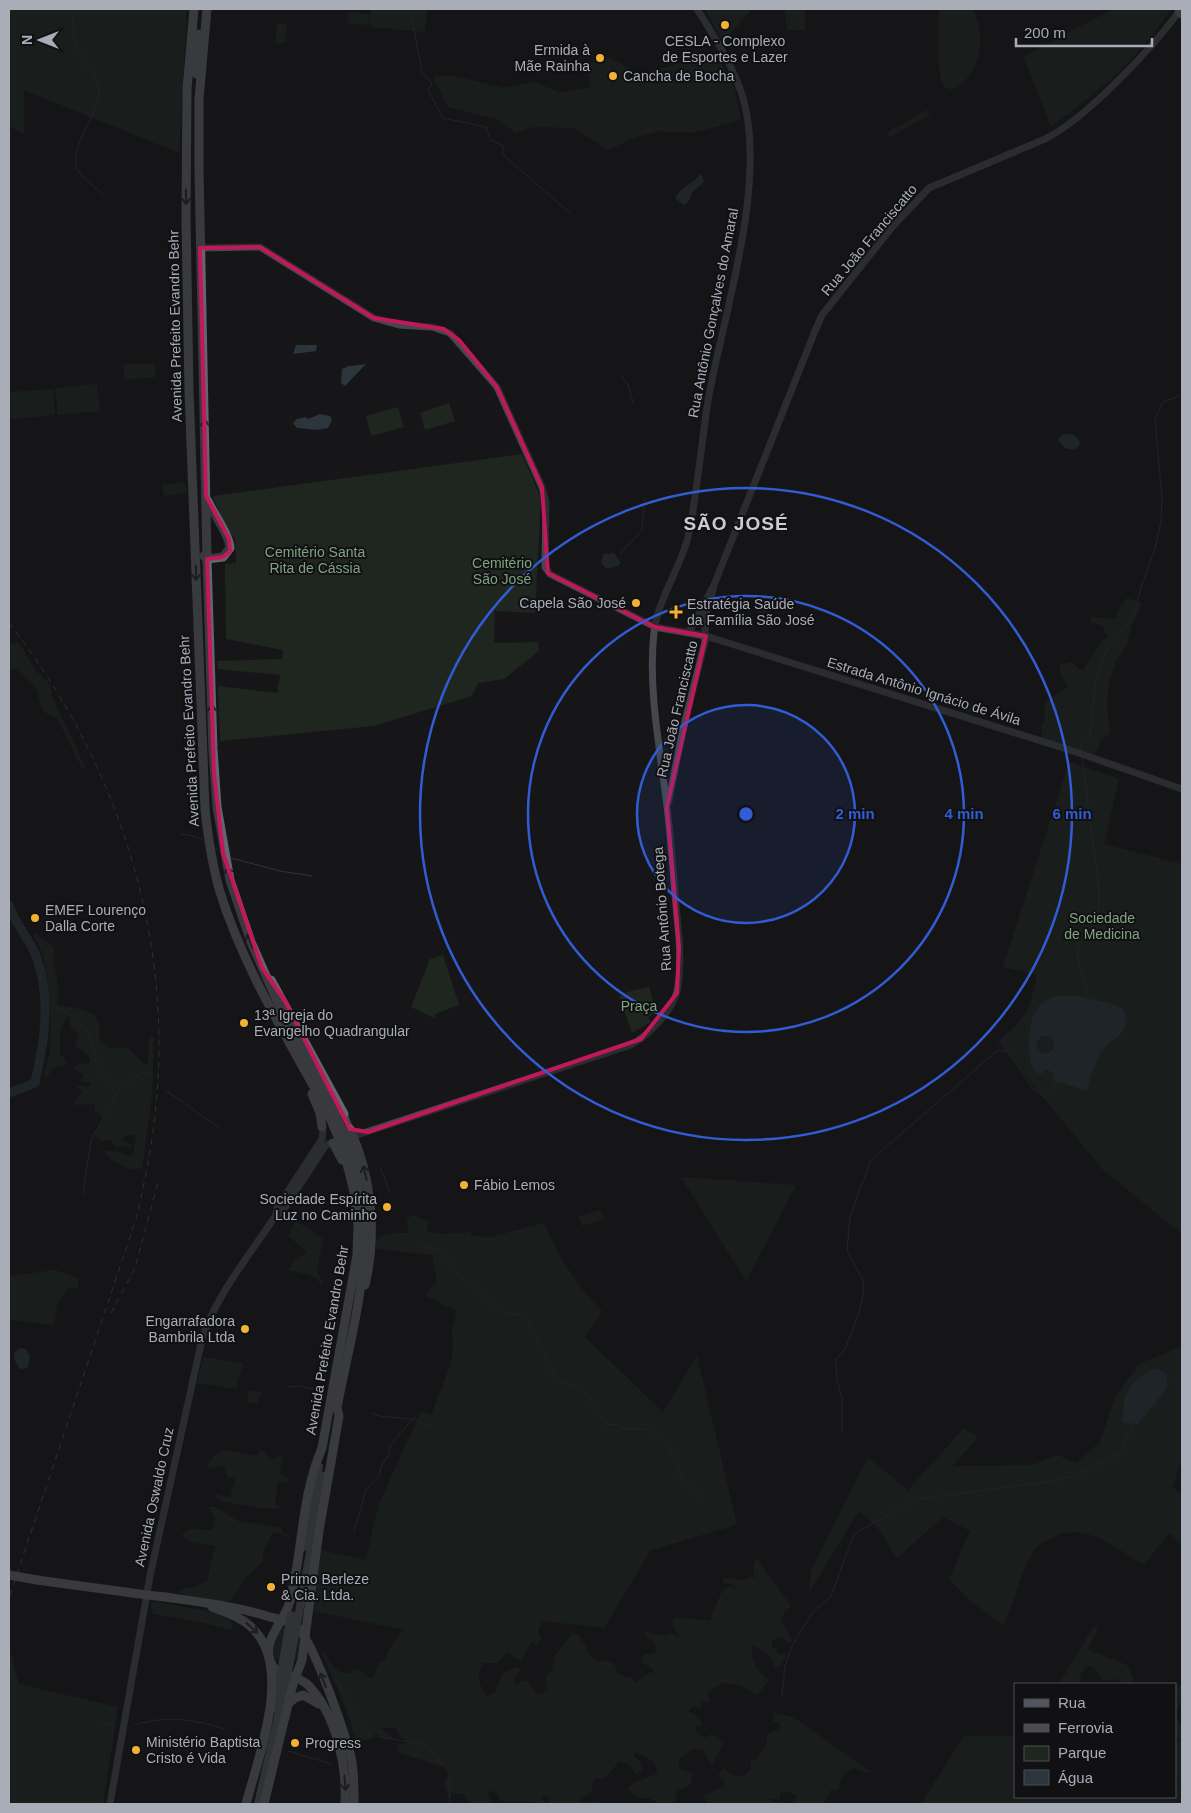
<svg xmlns="http://www.w3.org/2000/svg" width="1191" height="1813" font-family="Arial,sans-serif">
<style>
.green{fill:#1e261f}
.water{fill:#2c353c;fill-rule:evenodd}
.lines{fill:none;stroke-linecap:round;stroke-linejoin:round}
.stream{stroke:#2c353c;stroke-width:1}
.river{stroke:#2c353c;stroke-width:9}
.secondary{stroke:#45474d;stroke-width:7}
.primary{stroke:#53555c;stroke-width:8}
.highway{stroke:#63666e;stroke-width:9}
.rail{stroke:#4a4c52;stroke-width:1;stroke-dasharray:6 5;stroke-linecap:butt}
.primary-bridge{stroke:#53555c;stroke-width:8}
.highway-bridge{stroke:#63666e;stroke-width:9}
.oneway{stroke:#26262a}
.marked{fill:none;stroke:#c2185b;stroke-width:4;stroke-linejoin:round}
.ring{fill:none;stroke:#325cd3;stroke-width:2.5}
.poi-dot{fill:#f2b134;stroke:#111113;stroke-width:2}
.labels{text-anchor:middle;stroke-width:4;stroke-linejoin:round;paint-order:stroke}
.poi-label{font-size:14px;fill:#a8adb8;stroke:#111113;text-anchor:start}
.street-label{font-size:14px;fill:#a8adb8;stroke:#111113}
.park-label{font-size:14px;fill:#7fa381;stroke:#111113}
.district-label{font-size:19px;font-weight:bold;letter-spacing:1px;fill:#c9ccd4;stroke:#111113}
.centre{fill:#325cd3;stroke:#111113;stroke-width:2.5}
.ring-label{font-size:15px;text-anchor:middle;font-weight:bold;fill:#325cd3;stroke:#111113;stroke-width:4;stroke-linejoin:round;paint-order:stroke}
</style>
<rect width="100%" height="100%" fill="#161618"/>
<g class="green">
<polygon points="9,9 187,9 179,153 24,90 24,133 9,127"/>
<polygon points="371,9 427,9 425,32 369,27"/>
<polygon points="705,9 752,9 723,42"/>
<polygon points="784,9 805,9 805,30 787,30"/>
<path d="M939,9H974C974,15 978,21 979,27C984,51 975,80 951,90C949,89 945,87 944,86C936,78 939,23 939,9Z"/>
<path d="M1113,9H1171C1141,57 1097,93 1051,126L1023,57Z"/>
<polygon points="349,12 369,14 368,25 348,23"/>
<polygon points="277,24 287,24 285,43 275,43"/>
<polygon points="597,51 629,68 629,77 717,53 735,89 741,120 693,133 659,131 634,138 608,150 574,128 533,127 516,133 497,119 448,107 433,77 451,75 503,88 534,82 561,93 589,87 590,62 597,62"/>
<polygon points="927,110 930,115 889,137 888,133 890,131"/>
<polygon points="154,363 156,377 125,380 123,365"/>
<polygon points="97,384 100,411 58,415 55,388"/>
<polygon points="53,389 55,415 11,419 9,392"/>
<polygon points="449,403 455,421 425,430 420,413"/>
<polygon points="398,407 404,427 371,436 366,416"/>
<polygon points="522,454 541,498 535,613 495,611 494,643 538,642 539,651 504,679 478,683 472,696 374,726 220,741 218,686 277,693 280,675 218,669 217,661 282,659 283,650 226,639 225,564 236,563 235,539 221,519 213,496"/>
<polygon points="185,482 187,493 164,496 162,485"/>
<path d="M1127,598L1142,603L1132,624L1127,645L1116,661L1109,683L1107,703L1110,733L1100,741L1098,750L1093,754C1075,750 1060,742 1042,739L1041,725L1045,721C1041,692 1054,702 1068,686L1060,674V665L1071,662L1080,670H1083L1102,640L1107,637L1103,626L1091,622L1090,617L1116,619L1119,609Z"/>
<polygon points="760,604 772,607 767,628 755,625"/>
<polygon points="12,643 18,643 21,646 35,670 47,681 52,691 51,695 86,769 82,768 56,716 54,718 43,711 35,686 17,670 9,669 9,646"/>
<polygon points="966,700 987,707 984,717 963,710"/>
<path d="M1069,762L1119,779L1104,844L1182,864V1234L1102,1169L998,1042C1028,1015 1028,1014 1037,975L1003,967Z"/>
<path d="M35,933L54,947L53,960L59,990L57,1004C78,1011 104,1006 99,1038L109,1048H127L145,1064H148L149,1039L151,1036L154,1037L152,1096L142,1168C130,1173 114,1162 105,1155L106,1151C115,1151 122,1151 129,1157L133,1155L136,1136L133,1134L123,1137V1140L132,1146L130,1148L119,1146L117,1148L110,1140L101,1141L94,1133L103,1121V1118L95,1111L94,1104L76,1105L73,1103L82,1092L74,1085L88,1087L91,1085L89,1082H81L83,1075L74,1068L76,1065L91,1062L88,1056L75,1045L79,1035L71,1028L70,1017H67L60,1029V1053L68,1064L52,1068L47,1078L44,1076C45,1066 50,1059 50,1049C52,1022 51,956 33,936Z"/>
<polygon points="443,955 459,1005 435,1014 434,1018 411,1007 430,959"/>
<polygon points="649,987 656,1010 648,1018 651,1022 632,1033 619,997 627,992"/>
<polygon points="681,1177 796,1185 746,1281"/>
<polygon points="600,1210 604,1219 582,1226 579,1216"/>
<path d="M413,1215L430,1221L426,1231L439,1234L470,1232L472,1236L491,1237L544,1223C558,1255 577,1287 602,1311L585,1337L663,1412L697,1356L737,1525L651,1550L604,1628L542,1621L538,1632L542,1637L536,1646L533,1642L531,1643L521,1661L507,1653L496,1663H483C475,1675 479,1685 487,1696L495,1692L502,1674L515,1667L521,1669L515,1677V1684L526,1680L536,1692L541,1694L548,1689L545,1676L552,1670L555,1655L573,1633L579,1635L591,1656L598,1662L607,1660L615,1665L617,1672L625,1677H632L636,1683L650,1672L654,1673L653,1669L643,1663L641,1659L644,1655L656,1652L655,1643L647,1637L644,1632L666,1636L669,1633L680,1637L672,1626L674,1618L710,1620L719,1598L723,1589L730,1586L736,1588L732,1583L723,1584V1579L733,1578L740,1581L752,1576L757,1580L753,1573L755,1558L757,1559L791,1606L785,1610L781,1620L793,1641L788,1642L782,1637L772,1640V1645L779,1654L785,1653L787,1655L779,1667H774C771,1655 764,1650 752,1646C751,1660 757,1673 769,1680L757,1695L740,1685L722,1683L707,1693L711,1702H702L701,1708L694,1706L690,1709L689,1711L699,1718L702,1725L695,1726V1730L704,1738L712,1734L724,1743L713,1763L711,1764L703,1750L693,1749L680,1758L678,1764L680,1769L693,1773L690,1785L678,1790L675,1802L660,1804L649,1798L639,1799L627,1789L632,1784L658,1773C657,1761 645,1755 634,1753V1756L639,1761L643,1770L636,1774L627,1763L619,1762L605,1778H595L591,1792L578,1801C585,1804 592,1801 599,1802L598,1804H549V1799L546,1796H541L546,1804C540,1804 524,1801 522,1801C515,1802 510,1802 502,1801L496,1792L489,1791L487,1793L492,1804H472L463,1794H454L451,1791L449,1792V1800L444,1784L450,1773L446,1768L397,1752V1745L408,1742L399,1736L396,1728H380L392,1737L390,1740H385L375,1733L371,1739L356,1742L347,1712L322,1653L324,1651C330,1662 335,1674 349,1673L354,1669L362,1671L369,1678L373,1677L378,1664L386,1659L389,1650L403,1630L314,1611L320,1550L366,1560L378,1506L421,1411L431,1415L450,1366L453,1351L452,1329L457,1311L448,1306L445,1307L437,1300L426,1296L428,1290L437,1282L432,1255L377,1249L375,1242C382,1232 397,1233 409,1233L406,1219Z"/>
<polygon points="296,1222 307,1227 323,1239 317,1271 323,1282 322,1286 317,1279 310,1275 288,1270 296,1258 306,1254 305,1250 288,1236"/>
<polygon points="55,1270 78,1278 78,1289 68,1288 57,1305 54,1325 9,1320 9,1276"/>
<path d="M1182,1346V1460L1172,1487L1182,1494V1544L1169,1533L1144,1565C1116,1548 1083,1519 1050,1539C1045,1542 1037,1545 1034,1550C1023,1568 1012,1605 1004,1626L968,1599L949,1579L970,1531L943,1517L897,1558L877,1527L859,1511L809,1593L811,1571L868,1457L908,1490L964,1428L978,1437L953,1466L1032,1465L1058,1455L1076,1463L1100,1442L1115,1397L1139,1364Z"/>
<polygon points="203,1357 243,1363 236,1389 197,1383"/>
<polygon points="249,1390 263,1392 256,1404 247,1402"/>
<path d="M261,1449L271,1460L283,1454L280,1474L288,1478L287,1483L278,1482L275,1504L281,1508C267,1510 226,1504 215,1497L217,1494L230,1498L235,1478L228,1477L224,1468L217,1466L210,1469L207,1465L216,1453L222,1450L257,1456Z"/>
<path d="M207,1507H216L238,1521L281,1528L282,1533L290,1536V1539L277,1532L273,1533L263,1551V1562L247,1576L230,1601C220,1603 188,1598 179,1592L180,1590L195,1587L207,1581L215,1546L193,1543L181,1536L189,1529L212,1530L215,1517Z"/>
<polygon points="155,1601 219,1614 233,1623 231,1630 204,1623 153,1614 151,1604"/>
<polygon points="1094,1626 1098,1629 1088,1647 1089,1650 1127,1665 1134,1680 1133,1684 1126,1684 1116,1679 1103,1681 1096,1669 1087,1665 1080,1676 1082,1684 1059,1684"/>
<path d="M287,1627L300,1635L301,1643L298,1659L289,1665L280,1663C267,1653 275,1641 280,1629Z"/>
<polygon points="9,1646 19,1684 118,1707 103,1804 9,1804"/>
<polygon points="1175,1684 1182,1686 1182,1700 1177,1708 1176,1717 1182,1726 1182,1740 1175,1737"/>
<path d="M773,1712L793,1717L870,1771L866,1773L853,1768C843,1774 839,1779 838,1790H831L823,1804H792L797,1795L784,1791L780,1792V1799H770L772,1802H782L784,1804H707L704,1796L724,1786V1780L718,1776L723,1767L731,1775L744,1776L751,1770L750,1761H755L766,1746L767,1734L781,1728L780,1723L773,1722Z"/>
<polygon points="973,1736 1015,1736 1015,1797 1175,1797 1175,1782 1182,1786 1182,1804 921,1804 963,1737"/>
<polygon points="1175,1739 1182,1742 1182,1785 1175,1781"/>
</g>
<g class="water">
<path d="M701,173L704,182L692,192C691,197 689,203 684,205L675,198C681,186 695,183 701,173Z"/>
<polygon points="296,345 317,345 316,351 293,354"/>
<polygon points="366,364 345,386 341,383 342,369 349,366"/>
<polygon points="320,414 330,416 332,420 328,428 318,430 297,428 293,423 297,419 306,417 308,419"/>
<polygon points="1071,434 1078,438 1080,444 1074,450 1065,448 1058,440 1061,435"/>
<polygon points="614,553 621,563 618,566 607,569 601,563 603,554"/>
<path d="M1077,996L1109,1003L1123,1009C1134,1036 1110,1037 1100,1054C1094,1065 1090,1079 1087,1091L1053,1080L1054,1073L1045,1069L1042,1074L1036,1073C1029,1065 1030,1057 1029,1047C1029,1028 1031,1004 1053,997C1060,995 1070,996 1077,996ZM1042,1036H1049L1054,1041V1048L1049,1053H1042L1037,1048V1041Z"/>
<polygon points="19,1348 26,1349 30,1356 28,1368 20,1369 14,1359 14,1353"/>
<path d="M1157,1368L1167,1375V1388L1138,1424L1123,1423C1121,1395 1130,1378 1157,1368Z"/>
</g>
<g class="lines">
<g class="stream">
<path d="M71,9C75,19 72,29 74,39C78,58 101,76 99,96C96,116 66,153 79,172C85,182 97,186 103,196"/>
<polyline points="410,9 422,72 432,83 428,90 443,118 486,127 490,140 504,146 502,154 570,213"/>
<polyline points="621,375 628,385 633,402"/>
<polyline points="619,555 642,530 645,498"/>
<polyline points="1081,751 1081,746 1090,738 1095,685 1105,653 1134,615 1141,587 1155,549 1161,521 1162,498 1155,420 1163,402 1182,395"/>
<path d="M1082,757C1086,784 1088,810 1092,837C1094,857 1103,893 1097,913C1093,926 1081,936 1078,950C1075,968 1089,981 1086,998"/>
<polyline points="181,834 198,837 204,841"/>
<polyline points="214,847 221,852"/>
<polyline points="231,858 280,871 312,876"/>
<path d="M44,1002C59,1009 73,1013 84,1027C102,1049 86,1073 120,1087L142,1073L151,1075"/>
<polyline points="165,1090 221,1129"/>
<polyline points="380,1167 390,1192"/>
<polyline points="83,1194 91,1140 120,1088"/>
<polyline points="421,1244 443,1252 456,1273 507,1315 519,1314 527,1319 557,1380 570,1385 581,1386 607,1425 615,1424 625,1429 645,1429 661,1438 670,1448 682,1479 704,1499"/>
<polyline points="287,1387 300,1386 323,1391"/>
<polyline points="1166,1387 1182,1374"/>
<path d="M371,1413C383,1419 398,1416 412,1420L413,1418L431,1427"/>
<polyline points="842,1433 842,1399 837,1379 836,1360 846,1347 860,1310 864,1290 862,1278 847,1251 850,1216 871,1160 998,1050 1008,1052 1034,1090 1046,1098 1057,1080"/>
<polyline points="354,1532 366,1490 380,1474 380,1468 389,1454 390,1445 412,1420"/>
<polyline points="336,1678 355,1716 370,1735 427,1745 450,1774 450,1804"/>
<polyline points="782,1695 785,1666 792,1646 812,1613 831,1596 854,1534 917,1499 1055,1481 1076,1475 1119,1454 1134,1422"/>
<path d="M134,1725C169,1715 191,1719 225,1729"/>
<polyline points="98,1726 110,1723"/>
<polyline points="288,1751 332,1764"/>
</g>
<path class="river" d="M9,905C15,924 29,938 36,956C52,997 44,1042 35,1083L9,1093"/>
<g class="secondary">
<polyline points="200,248 260,247 374,318 399,325 432,327 450,333 497,387 542,487 546,502 545,567 550,574 655,627 706,636 1073,751 1182,789"/>
<path d="M689,632L714,585L815,331L822,315L893,226L929,188L1045,139C1086,119 1154,46 1181,9"/>
<polyline points="669,801 683,729 705,642 705,617 713,590"/>
<polyline points="340,1113 344,1114 350,1129"/>
<path d="M348,1138L631,1045C649,1035 671,1012 677,992C681,974 680,954 679,937C674,891 672,844 666,798C659,744 648,686 654,632C658,599 680,569 688,537C698,490 701,442 709,395C725,310 767,182 743,98C734,67 714,36 697,9"/>
<polyline points="276,1215 282,1212 326,1145 338,1141"/>
<path d="M110,1804L150,1576L202,1339C217,1293 250,1255 276,1215L277,1208L322,1139L323,1131"/>
</g>
<g class="primary">
<polyline points="304,1547 319,1467"/>
<polyline points="298,1618 324,1476"/>
<polyline points="273,1709 280,1679"/>
<polyline points="258,1804 286,1682"/>
</g>
<g class="highway">
<path d="M194,9L187,89L186,217L189,391L205,809C208,837 212,865 220,892C244,969 288,1039 326,1109"/>
<polyline points="207,9 199,99 199,168 207,559 213,749 217,807 230,880 251,942 282,1012 332,1107"/>
<polyline points="1179,12 1182,14"/>
<polyline points="198,34 195,73 201,76"/>
<path d="M204,556L207,559L223,557L230,548C230,536 214,515 208,501"/>
<polyline points="271,980 344,1114"/>
<polyline points="312,1094 320,1113 322,1127"/>
<path d="M350,1129C372,1177 377,1234 365,1285"/>
<polyline points="333,1143 342,1160"/>
<path d="M343,1148L354,1192L358,1226L357,1255L322,1448C301,1497 303,1550 290,1601C284,1624 257,1643 274,1668C283,1677 298,1675 308,1685C336,1714 347,1765 345,1804"/>
<polyline points="37,1580 147,1595"/>
<path d="M165,1597C200,1602 235,1606 270,1617C278,1619 288,1621 295,1625C312,1636 348,1740 352,1762C354,1776 354,1790 354,1804"/>
<path d="M212,1607C227,1613 244,1618 255,1631C292,1671 258,1758 246,1804"/>
<polyline points="289,1703 295,1698 303,1695 319,1704"/>
<path d="M264,1804L293,1684L302,1660L319,1531L339,1416L337,1408C347,1353 364,1296 364,1239C364,1207 357,1176 349,1145"/>
</g>
<g class="rail">
<path d="M9,623C115,758 173,931 156,1104C153,1142 145,1179 137,1216L9,1598"/>
<polyline points="111,1313 135,1268 158,1182"/>
</g>
<g class="primary-bridge">
<polyline points="280,1679 291,1615"/>
<polyline points="286,1682 298,1618"/>
</g>
<g class="highway-bridge">
<polyline points="332,1107 349,1145"/>
<polyline points="326,1109 343,1148"/>
<polyline points="9,1575 37,1580"/>
<polyline points="147,1595 165,1597"/>
</g>
</g>
<defs><path id="oneway-shaft" d="M-6 0H5M1.5-3L5.5 0L1.5 3" fill="none" stroke-width="1.6" stroke-linecap="round" stroke-linejoin="round" transform="scale(1.25)"/></defs>
<g class="oneway">
<use href="#oneway-shaft" transform="translate(186 197) rotate(89)"/>
<use href="#oneway-shaft" transform="translate(205 427) rotate(-91)"/>
<use href="#oneway-shaft" transform="translate(196 573) rotate(88)"/>
<use href="#oneway-shaft" transform="translate(212 712) rotate(-91)"/>
<use href="#oneway-shaft" transform="translate(229 874) rotate(-104)"/>
<use href="#oneway-shaft" transform="translate(250 941) rotate(-111)"/>
<use href="#oneway-shaft" transform="translate(365 1173) rotate(-103)"/>
<use href="#oneway-shaft" transform="translate(252 1628) rotate(42)"/>
<use href="#oneway-shaft" transform="translate(323 1680) rotate(-112)"/>
<use href="#oneway-shaft" transform="translate(345 1783) rotate(85)"/>
</g>
<path d="M0 0H1191V1813H0ZM260,247L374,318L444,329L459,340L497,387L542,487L548,573L655,627L706,636L667,807L679,948L677,993L641,1039L368,1132L350,1129L285,1001L262,968L223,853L214,773L207,559L223,557L230,551L229,539L206,496L200,248Z" fill="#161618" fill-opacity=".55" fill-rule="evenodd"/>
<path class="marked" d="M260,247L374,318L444,329L459,340L497,387L542,487L548,573L655,627L706,636L667,807L679,948L677,993L641,1039L368,1132L350,1129L285,1001L262,968L223,853L214,773L207,559L223,557L230,551L229,539L206,496L200,248Z"/>
<circle cx="746" cy="814" r="109" fill="#325cd3" fill-opacity=".12"/>
<g class="ring">
<circle cx="746" cy="814" r="109"/>
<circle cx="746" cy="814" r="218"/>
<circle cx="746" cy="814" r="326"/>
</g>
<g class="poi-dot">
<circle cx="725" cy="25" r="5"/>
<circle cx="600" cy="58" r="5"/>
<circle cx="613" cy="76" r="5"/>
<circle cx="636" cy="603" r="5"/>
<path d="M673.5 604.5h5v5h5v5h-5v5h-5v-5h-5v-5h5z"/>
<circle cx="35" cy="918" r="5"/>
<circle cx="244" cy="1023" r="5"/>
<circle cx="464" cy="1185" r="5"/>
<circle cx="387" cy="1207" r="5"/>
<circle cx="245" cy="1329" r="5"/>
<circle cx="271" cy="1587" r="5"/>
<circle cx="295" cy="1743" r="5"/>
<circle cx="136" cy="1750" r="5"/>
</g>
<g class="labels">
<g class="poi-label">
<text x="725" y="46" text-anchor="middle">CESLA - Complexo<tspan x="725" dy="16">de Esportes e Lazer</tspan></text>
<text x="590" y="55" text-anchor="end">Ermida à<tspan x="590" dy="16">Mãe Rainha</tspan></text>
<text x="623" y="81">Cancha de Bocha</text>
<text x="626" y="608" text-anchor="end">Capela São José</text>
<text x="687" y="609">Estratégia Saúde<tspan x="687" dy="16">da Família São José</tspan></text>
<text x="45" y="915">EMEF Lourenço<tspan x="45" dy="16">Dalla Corte</tspan></text>
<text x="254" y="1020">13ª Igreja do<tspan x="254" dy="16">Evangelho Quadrangular</tspan></text>
<text x="474" y="1190">Fábio Lemos</text>
<text x="377" y="1204" text-anchor="end">Sociedade Espírita<tspan x="377" dy="16">Luz no Caminho</tspan></text>
<text x="235" y="1326" text-anchor="end">Engarrafadora<tspan x="235" dy="16">Bambrila Ltda</tspan></text>
<text x="281" y="1584">Primo Berleze<tspan x="281" dy="16">&amp; Cia. Ltda.</tspan></text>
<text x="146" y="1747">Ministério Baptista<tspan x="146" dy="16">Cristo é Vida</tspan></text>
<text x="305" y="1748">Progress</text>
</g>
<g class="street-label">
<text transform="translate(869 240) rotate(-50)" y="5">Rua João Franciscatto</text>
<text transform="translate(713 313) rotate(-79)" y="5">Rua Antônio Gonçalves do Amaral</text>
<text transform="translate(175 326) rotate(-91)" y="5">Avenida Prefeito Evandro Behr</text>
<text transform="translate(924 691) rotate(17)" y="5">Estrada Antônio Ignácio de Ávila</text>
<text transform="translate(677 709) rotate(-77)" y="5">Rua João Franciscatto</text>
<text transform="translate(189 731) rotate(-93)" y="5">Avenida Prefeito Evandro Behr</text>
<text transform="translate(662 909) rotate(-94)" y="5">Rua Antônio Botega</text>
<text transform="translate(327 1340) rotate(-80)" y="5">Avenida Prefeito Evandro Behr</text>
<text transform="translate(154 1497) rotate(-78)" y="5">Avenida Oswaldo Cruz</text>
</g>
<g class="park-label">
<text x="315" y="557">Cemitério Santa<tspan x="315" dy="16">Rita de Cássia</tspan></text>
<text x="502" y="568">Cemitério<tspan x="502" dy="16">São José</tspan></text>
<text x="1102" y="923">Sociedade<tspan x="1102" dy="16">de Medicina</tspan></text>
<text x="639" y="1011">Praça</text>
</g>
<g class="district-label">
<text x="736" y="530">SÃO JOSÉ</text>
</g>
</g>
<circle cx="746" cy="814" r="8" class="centre"/>
<g class="ring-label">
<text x="855" y="819">2 min</text>
<text x="964" y="819">4 min</text>
<text x="1072" y="819">6 min</text>
</g>
<rect width="1191" height="1813" fill="none" stroke="#a8adb8" stroke-width="20"/>
<rect x="1014" y="1683" width="162" height="115" fill="#111113" stroke="#4d4f55"/>
<rect x="1024" y="1699" width="25" height="8" fill="#53555c" stroke="#4d4f55"/>
<text x="1058" y="1708" font-size="15" fill="#a8adb8">Rua</text>
<rect x="1024" y="1724" width="25" height="8" fill="#4a4c52" stroke="#4d4f55"/>
<text x="1058" y="1733" font-size="15" fill="#a8adb8">Ferrovia</text>
<rect x="1024" y="1746" width="25" height="15" fill="#1e261f" stroke="#4d4f55"/>
<text x="1058" y="1758" font-size="15" fill="#a8adb8">Parque</text>
<rect x="1024" y="1770" width="25" height="15" fill="#2c353c" stroke="#4d4f55"/>
<text x="1058" y="1783" font-size="15" fill="#a8adb8">Água</text>
<g transform="translate(40 40) rotate(270)" stroke="#111113" stroke-width="4" paint-order="stroke">
<path d="M0-4L9 19L0 12L-9 19Z" fill="#a8adb8"/>
<text y="-8" font-size="14" font-weight="bold" text-anchor="middle" fill="#a8adb8">N</text>
</g>
<path d="M1016 38v8h136v-8" fill="none" stroke="#a8adb8" stroke-width="2.5"/>
<text x="1024" y="38" font-size="15" fill="#a8adb8" stroke="#111113" stroke-width="4" paint-order="stroke">200 m</text>
</svg>
